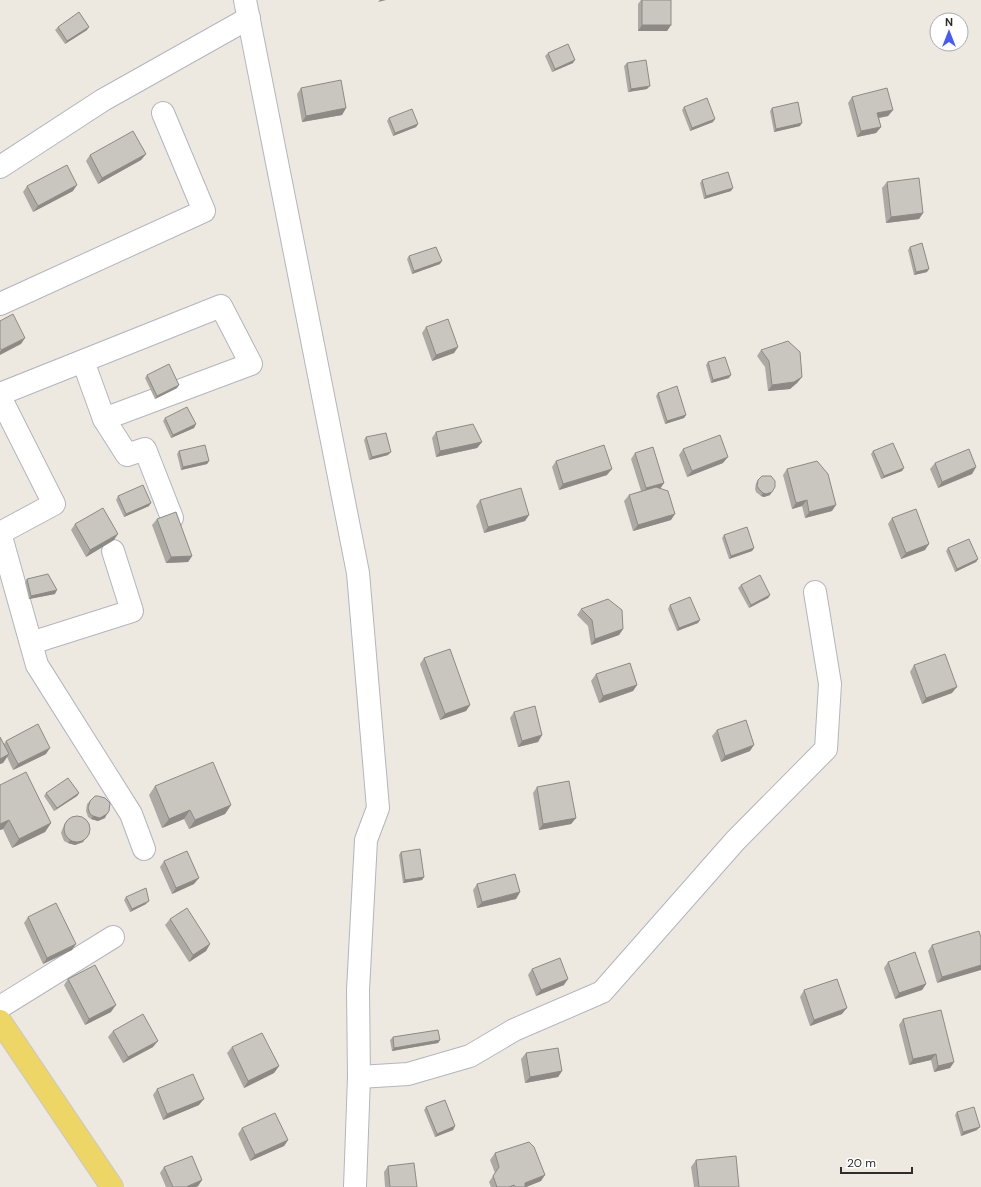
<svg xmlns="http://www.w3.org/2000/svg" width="981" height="1187" font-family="'DM Sans',sans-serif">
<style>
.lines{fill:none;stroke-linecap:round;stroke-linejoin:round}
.minor-casing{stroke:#b3b5bf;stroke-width:24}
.major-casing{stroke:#c8c8c8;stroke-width:24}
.minor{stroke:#fff;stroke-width:22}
.major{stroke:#edd666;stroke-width:22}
.wall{fill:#ada9a4}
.shaded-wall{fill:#8d8a86}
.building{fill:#c9c5bf;stroke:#8d8a86}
</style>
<rect width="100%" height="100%" fill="#eee9e0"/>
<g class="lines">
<defs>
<g id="minor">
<polyline points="245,0 358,573 378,808 366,840 358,990 359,1077 355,1187"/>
<polyline points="0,167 103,100 249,18"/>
<polyline points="0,304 204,211 163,113"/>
<polyline points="0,394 221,306 251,364 104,419 83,361"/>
<polyline points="0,397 54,504 0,533 37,665 131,814 144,849"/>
<polyline points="104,419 127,455 145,449 172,518"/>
<polyline points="31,643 132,611 113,551"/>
<polyline points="0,1007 113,937"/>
<polyline points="359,1077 408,1074 470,1056 514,1030 602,992 735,841 826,749 830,684 815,592"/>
</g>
<polyline id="major" points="0,1021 112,1187"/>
</defs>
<use href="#minor" class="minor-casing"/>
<use href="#major" class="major-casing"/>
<use href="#minor" class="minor"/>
<use href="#major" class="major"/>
</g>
<g class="wall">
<polygon points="641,0 671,0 671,25 667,31 638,31 638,4"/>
<polygon points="58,27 87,30 65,44 55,30"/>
<polygon points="548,53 573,63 552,72 545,56"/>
<polygon points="627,63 647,89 628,92 624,66"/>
<polygon points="301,88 346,108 342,115 302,122 297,94"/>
<polygon points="852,97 893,110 888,116 879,118 881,127 876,133 857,137 848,103"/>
<polygon points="684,107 713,122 690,131 682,110"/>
<polygon points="772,108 800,126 774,132 770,111"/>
<polygon points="389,118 418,124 416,127 393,136 387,121"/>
<polygon points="146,154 141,160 98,184 86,161 90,155"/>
<polygon points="702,180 731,191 704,199 700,183"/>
<polygon points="887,182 923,213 919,219 886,223 882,188"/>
<polygon points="27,186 73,191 33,212 23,192"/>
<polygon points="910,247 927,272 914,275 908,250"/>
<polygon points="409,256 440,264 412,274 407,259"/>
<polygon points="426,327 458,347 454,353 432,361 422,333"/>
<polygon points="761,350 802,377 797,383 790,389 768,391 765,367 757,356"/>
<polygon points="708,362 729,378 711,383 706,365"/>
<polygon points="147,375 177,388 155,399 145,378"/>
<polygon points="658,393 686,415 684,418 665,424 656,396"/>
<polygon points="165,418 196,424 194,428 171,438 163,421"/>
<polygon points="436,432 482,442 477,448 436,457 432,438"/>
<polygon points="366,437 388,455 369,460 364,440"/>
<polygon points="683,449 723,463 687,477 679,455"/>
<polygon points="179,451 209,461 207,464 181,470 177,454"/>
<polygon points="873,451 902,471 881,479 871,454"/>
<polygon points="635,453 664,483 660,488 671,520 633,531 624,501 629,495 641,491 631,459"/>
<polygon points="556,461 607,475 559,490 552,467"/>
<polygon points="935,463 976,467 972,474 938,488 930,469"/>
<polygon points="787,469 832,511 805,518 802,506 792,509 783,475"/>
<polygon points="758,480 770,495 764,497 761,496 756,492 755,489 756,483"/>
<polygon points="118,496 149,506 124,517 116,500"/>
<polygon points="480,500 529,515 525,521 484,533 476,506"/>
<polygon points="892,518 925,550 901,559 888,524"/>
<polygon points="157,519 192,556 188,562 166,563 152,525"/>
<polygon points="75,524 114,540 86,557 71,530"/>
<polygon points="724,535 754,548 752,551 729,559 722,538"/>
<polygon points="948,548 978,559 976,562 955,572 946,551"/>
<polygon points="27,579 55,594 29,599 25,582"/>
<polygon points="741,585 770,595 768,598 749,608 738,588"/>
<polygon points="670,605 698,623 677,631 668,609"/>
<polygon points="581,609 623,629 619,635 591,645 588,626 577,615"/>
<polygon points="424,658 470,705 466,711 440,720 420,664"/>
<polygon points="914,665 952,693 922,704 910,672"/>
<polygon points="596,674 637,685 633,691 599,703 591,681"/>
<polygon points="514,712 542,735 538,742 518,747 510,718"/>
<polygon points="717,730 750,751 721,762 712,736"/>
<polygon points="0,737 4,744 6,741 46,754 13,770 7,757 3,763 0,764"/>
<polygon points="0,785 51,823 45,832 12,848 3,829 0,830"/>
<polygon points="155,786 231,805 225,814 189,829 184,819 162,828 149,795"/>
<polygon points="537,787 576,818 571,824 539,830 533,793"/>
<polygon points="46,793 79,793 77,796 54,811 44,796"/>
<polygon points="90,801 105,818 98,821 91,819 88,817 86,811 87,804"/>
<polygon points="66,822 85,839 83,842 75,845 68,843 64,841 61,833 64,825"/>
<polygon points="401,852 424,877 422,880 403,883 399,855"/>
<polygon points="164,861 194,884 172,894 160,867"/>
<polygon points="477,884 520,892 516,899 477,908 473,890"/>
<polygon points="126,897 146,904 130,912 124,900"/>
<polygon points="28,917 72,950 43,964 24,923"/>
<polygon points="170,919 210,944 206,951 189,962 165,925"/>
<polygon points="981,938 937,983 928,951 932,945"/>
<polygon points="888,962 926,984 922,990 895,999 884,968"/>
<polygon points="532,969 564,985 536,996 528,975"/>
<polygon points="68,979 111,1012 85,1025 64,985"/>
<polygon points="804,990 842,1014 810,1026 800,997"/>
<polygon points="903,1019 954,1062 950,1068 934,1072 931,1060 909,1065 899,1025"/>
<polygon points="113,1031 153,1047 123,1063 108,1037"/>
<polygon points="393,1037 440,1040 438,1043 392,1051 390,1040"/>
<polygon points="232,1047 279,1066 274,1073 244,1088 227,1053"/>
<polygon points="526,1053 562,1071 558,1077 525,1083 521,1059"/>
<polygon points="157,1089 199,1105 163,1120 153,1095"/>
<polygon points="426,1107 455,1126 453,1130 435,1137 424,1110"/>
<polygon points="957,1112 977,1130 961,1136 955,1115"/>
<polygon points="242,1128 288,1140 284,1146 250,1161 238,1134"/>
<polygon points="495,1153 541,1181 526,1187 491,1187 489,1182 495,1173 490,1160"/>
<polygon points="696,1160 739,1187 694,1187 691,1167"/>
<polygon points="388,1166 417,1187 385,1187 384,1172"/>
<polygon points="164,1167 202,1180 198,1186 196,1187 166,1187 160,1173"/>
</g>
<g class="shaded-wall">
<polygon points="380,0 386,0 378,2"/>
<polygon points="642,25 671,25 667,31 638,31"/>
<polygon points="89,27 87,30 65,44 67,41"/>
<polygon points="575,60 573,63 552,72 555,69"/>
<polygon points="650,86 647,89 628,92 631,89"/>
<polygon points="346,108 342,115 302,122 306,116"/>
<polygon points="893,110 888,116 873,119 877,113"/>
<polygon points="715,119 713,122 690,131 692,128"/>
<polygon points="802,123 800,126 774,132 776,129"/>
<polygon points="418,124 416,127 393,136 395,133"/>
<polygon points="881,127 876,133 857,137 861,131"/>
<polygon points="146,154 141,160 98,184 102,178"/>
<polygon points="77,185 73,191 33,212 38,206"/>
<polygon points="733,188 731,191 704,199 706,196"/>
<polygon points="923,213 919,219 886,223 891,217"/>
<polygon points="442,261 440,264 412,274 414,271"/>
<polygon points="929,269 927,272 914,275 916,272"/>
<polygon points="25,338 21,344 0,355 0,351 1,350"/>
<polygon points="458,347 454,353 432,361 436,355"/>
<polygon points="731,375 729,378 711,383 713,380"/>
<polygon points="802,377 797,383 790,389 768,391 772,385"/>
<polygon points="179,385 177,388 155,399 157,396"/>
<polygon points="686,415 684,418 665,424 667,421"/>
<polygon points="196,424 194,428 171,438 173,435"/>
<polygon points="482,442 477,448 436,457 440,451"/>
<polygon points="391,452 388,455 369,460 372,457"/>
<polygon points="728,457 723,463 687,477 692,471"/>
<polygon points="209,461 207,464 181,470 183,467"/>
<polygon points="976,467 972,474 938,488 942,482"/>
<polygon points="904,468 902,471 881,479 884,476"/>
<polygon points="612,469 607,475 559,490 563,484"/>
<polygon points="664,483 660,489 642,494 646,488"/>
<polygon points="772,492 770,495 764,497 761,496 763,493"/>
<polygon points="807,500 802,506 792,509 796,503"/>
<polygon points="151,503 149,506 124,517 126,514"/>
<polygon points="836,505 832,511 805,518 809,512"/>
<polygon points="675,514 671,520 633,531 638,525"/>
<polygon points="529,515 525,521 484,533 488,527"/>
<polygon points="118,534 114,540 86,557 90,550"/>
<polygon points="929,544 925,550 901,559 906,553"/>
<polygon points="754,548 752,551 729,559 731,556"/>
<polygon points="192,556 188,562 166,563 171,557"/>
<polygon points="978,559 976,562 955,572 957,569"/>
<polygon points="57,590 55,594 29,599 31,596"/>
<polygon points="770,595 768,598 749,608 751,605"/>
<polygon points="700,620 698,623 677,631 679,628"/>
<polygon points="623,629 619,635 591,645 595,639"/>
<polygon points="637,685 633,691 599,703 603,696"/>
<polygon points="957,687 952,693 922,704 926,698"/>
<polygon points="470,705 466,711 440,720 445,714"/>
<polygon points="542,735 538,742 518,747 522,741"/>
<polygon points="754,745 750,751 721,762 725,756"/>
<polygon points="50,748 46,754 13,770 18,764"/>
<polygon points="9,754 3,763 0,764 0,759"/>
<polygon points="79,793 77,796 54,811 57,808"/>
<polygon points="231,805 225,814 189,829 195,820"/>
<polygon points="190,810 184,819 162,828 169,819"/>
<polygon points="107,814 105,818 98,821 91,819 93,816"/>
<polygon points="576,818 571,824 539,830 543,824"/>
<polygon points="9,820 3,829 0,830 0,824"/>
<polygon points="51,823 45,832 12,848 19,839"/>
<polygon points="85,839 83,842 75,845 68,843 70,840"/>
<polygon points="424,877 422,880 403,883 405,880"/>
<polygon points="199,878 194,884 172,894 176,888"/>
<polygon points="520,892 516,899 477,908 482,902"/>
<polygon points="149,901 146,904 130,912 132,909"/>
<polygon points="76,944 72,950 43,964 47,958"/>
<polygon points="210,944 206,951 189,962 193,955"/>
<polygon points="981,965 981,970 937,983 942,977"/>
<polygon points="568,979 564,985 536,996 541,990"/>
<polygon points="926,984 922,990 895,999 899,993"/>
<polygon points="116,1005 111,1012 85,1025 89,1019"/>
<polygon points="847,1008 842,1014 810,1026 814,1020"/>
<polygon points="440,1040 438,1043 392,1051 394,1048"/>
<polygon points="158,1041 153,1047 123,1063 128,1057"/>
<polygon points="936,1054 931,1060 909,1065 913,1059"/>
<polygon points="954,1062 950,1068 934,1072 938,1066"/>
<polygon points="279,1066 274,1073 244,1088 248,1081"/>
<polygon points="562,1071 558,1077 525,1083 530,1077"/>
<polygon points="204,1099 199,1105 163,1120 167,1114"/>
<polygon points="455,1126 453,1130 435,1137 437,1134"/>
<polygon points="980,1127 977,1130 961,1136 963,1132"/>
<polygon points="288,1140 284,1146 250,1161 255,1155"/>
<polygon points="545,1175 541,1181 526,1187 522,1187 525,1183"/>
<polygon points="202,1180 198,1186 196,1187 186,1187"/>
</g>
<g class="building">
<rect x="642" y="0" width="29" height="25"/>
<polygon points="79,12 89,27 67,41 58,27"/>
<polygon points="568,44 575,60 555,69 548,53"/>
<polygon points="646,60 650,86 631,89 627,63"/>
<polygon points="341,80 346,108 306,116 301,88"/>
<polygon points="887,88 893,110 877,113 881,127 861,131 852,97"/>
<polygon points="707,98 715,119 692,128 684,107"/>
<polygon points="798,102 802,123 776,129 772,108"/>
<polygon points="412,109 418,124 395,133 389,118"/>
<polygon points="133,131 146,154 102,178 90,155"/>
<polygon points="67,165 77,185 38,206 27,186"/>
<polygon points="728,172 733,188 706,196 702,180"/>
<polygon points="919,178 923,213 891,217 887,182"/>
<polygon points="922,243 929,269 916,272 910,247"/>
<polygon points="436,247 442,261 414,271 409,256"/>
<polygon points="13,314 25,338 1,350 0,348 0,321"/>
<polygon points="448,319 458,347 436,355 426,327"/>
<polygon points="788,341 800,352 802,377 794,382 772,385 769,361 761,350"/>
<polygon points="725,357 731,375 713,380 708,362"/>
<polygon points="169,364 179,385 157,396 147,375"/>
<polygon points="677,386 686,415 667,421 658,393"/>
<polygon points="187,407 196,424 173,435 165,418"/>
<polygon points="473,424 482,442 440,451 436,432"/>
<polygon points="386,433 391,452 372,457 366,437"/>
<polygon points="720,435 728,457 692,471 683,449"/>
<polygon points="893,443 904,468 884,476 873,451"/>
<polygon points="205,445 209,461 183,467 179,451"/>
<polygon points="604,445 612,469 563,484 556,461"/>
<polygon points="653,447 664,483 646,488 635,453"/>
<polygon points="969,449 976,467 942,482 935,463"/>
<polygon points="817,461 828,474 836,505 809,512 807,500 796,503 787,469"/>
<polygon points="762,476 771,476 775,481 775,487 772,492 766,494 763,493 759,489 757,486 758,480"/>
<polygon points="143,485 151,503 126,514 118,496"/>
<polygon points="656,487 668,491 675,514 638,525 629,495"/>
<polygon points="521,488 529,515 488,527 480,500"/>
<polygon points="103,508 118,534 90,550 75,524"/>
<polygon points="916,509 929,544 906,553 892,518"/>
<polygon points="176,512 192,556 171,557 157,519"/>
<polygon points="747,527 754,548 731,556 724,535"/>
<polygon points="969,539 978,559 957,569 948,548"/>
<polygon points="48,574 57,590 31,596 27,579"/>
<polygon points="760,575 770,595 751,605 741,585"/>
<polygon points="690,597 700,620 679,628 670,605"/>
<polygon points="608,599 622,610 623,629 595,639 592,620 581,609"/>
<polygon points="450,649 470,705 445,714 424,658"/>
<polygon points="945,654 957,687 926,698 914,665"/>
<polygon points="630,663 637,685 603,696 596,674"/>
<polygon points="535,706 542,735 522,741 514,712"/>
<polygon points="746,720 754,745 725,756 717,730"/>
<polygon points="38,724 50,748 18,764 6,741"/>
<polygon points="0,737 9,754 0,759"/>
<polygon points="213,762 231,805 195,820 190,810 169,819 155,786"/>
<polygon points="26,772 51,823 19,839 9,820 0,824 0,785"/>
<polygon points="68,778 79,793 57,808 46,793"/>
<polygon points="569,781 576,818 543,824 537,787"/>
<polygon points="95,796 98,796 105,798 110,803 109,811 107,814 100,818 93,816 90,814 88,808 90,801"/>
<circle cx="77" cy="829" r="13"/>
<polygon points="420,849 424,877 405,880 401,852"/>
<polygon points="187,851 199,878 176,888 164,861"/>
<polygon points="515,874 520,892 482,902 477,884"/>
<polygon points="146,888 149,901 132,909 126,897"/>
<polygon points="56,903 76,944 47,958 28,917"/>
<polygon points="187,908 210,944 193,955 170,919"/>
<polygon points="979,931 981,938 981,965 942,977 932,945"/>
<polygon points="915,952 926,984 899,993 888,962"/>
<polygon points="560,958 568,979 541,990 532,969"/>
<polygon points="95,965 116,1005 89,1019 68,979"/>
<polygon points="837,979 847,1008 814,1020 804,990"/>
<polygon points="941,1010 954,1062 938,1066 936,1054 913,1059 903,1019"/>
<polygon points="143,1014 158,1041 128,1057 113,1031"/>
<polygon points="438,1030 440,1040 394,1048 393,1037"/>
<polygon points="262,1033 279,1066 248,1081 232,1047"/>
<polygon points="558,1048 562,1071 530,1077 526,1053"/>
<polygon points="193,1074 204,1099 167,1114 157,1089"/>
<polygon points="445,1100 455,1126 437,1134 426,1107"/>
<polygon points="974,1107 980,1127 963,1132 957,1112"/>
<polygon points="275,1113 288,1140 255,1155 242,1128"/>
<polygon points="529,1142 534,1147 545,1175 525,1183 525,1187 516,1187 514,1185 509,1187 497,1187 493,1176 499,1167 495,1153"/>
<polygon points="192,1156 202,1180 186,1187 173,1187 164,1167"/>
<polygon points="736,1156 739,1187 699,1187 696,1160"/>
<polygon points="414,1163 417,1187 390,1187 388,1166"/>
</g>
<g transform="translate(949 32)"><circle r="19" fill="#ffffff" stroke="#ababab"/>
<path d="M0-3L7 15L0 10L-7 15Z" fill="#465bf5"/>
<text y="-6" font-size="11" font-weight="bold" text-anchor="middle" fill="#2d2d2d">N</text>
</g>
<path d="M841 1167v6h71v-6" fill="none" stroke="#2d2d2d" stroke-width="2"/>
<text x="847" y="1167" font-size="12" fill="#2d2d2d" stroke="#ffffff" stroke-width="3" paint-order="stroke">20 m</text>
</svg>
